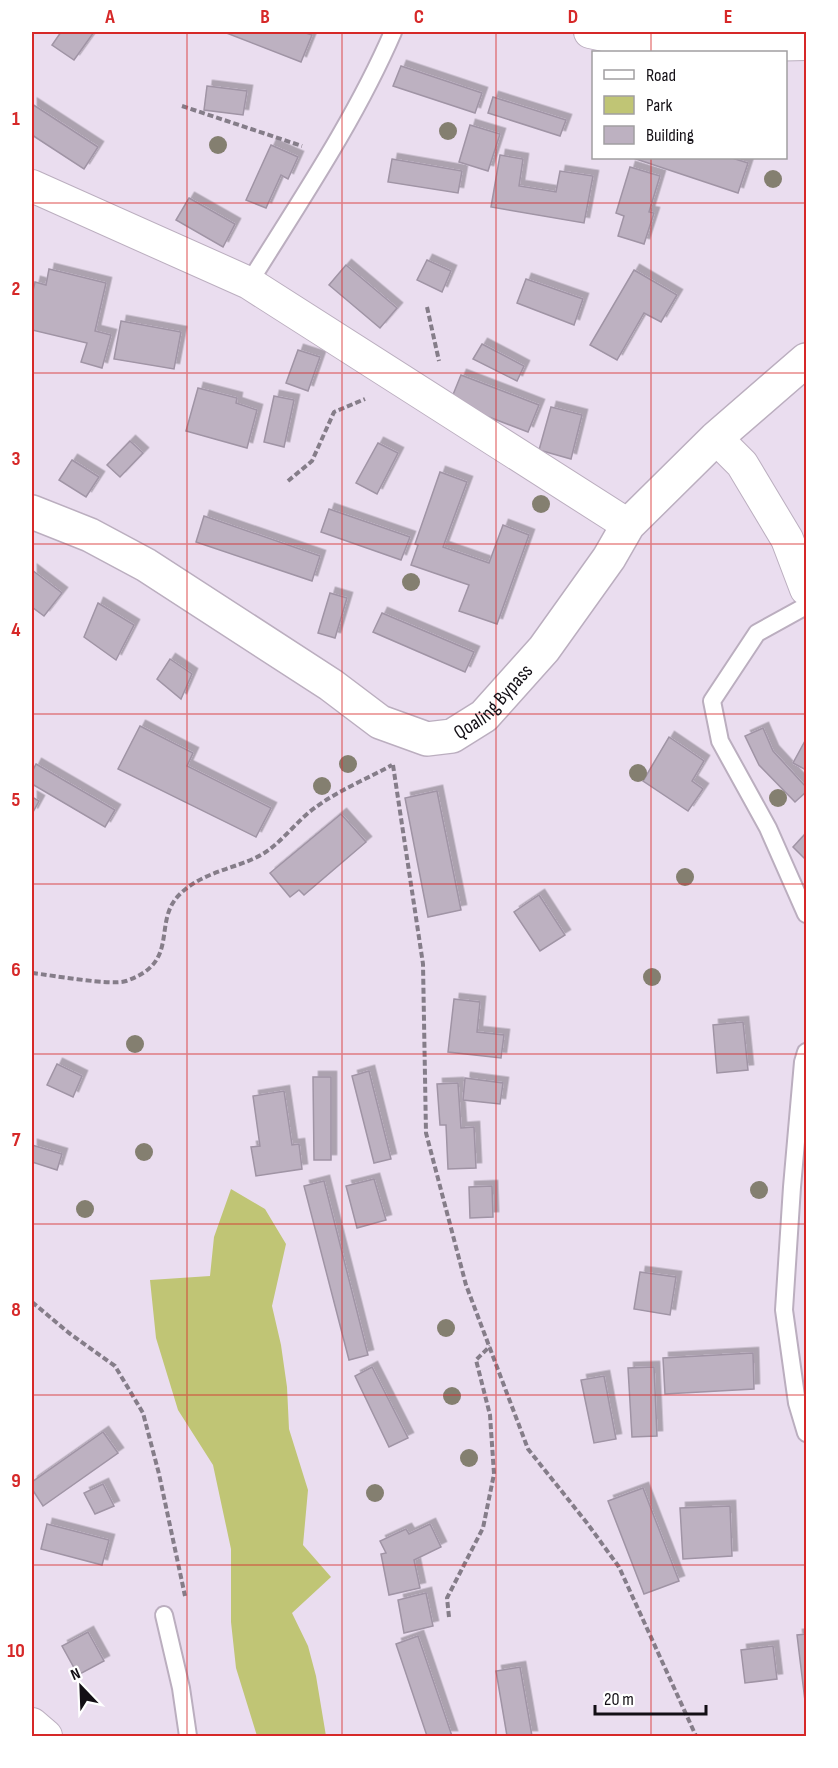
<svg xmlns="http://www.w3.org/2000/svg" width="838" height="1768" font-family="'Sofia Sans Condensed',sans-serif">
<style>
.green{fill:#c0c575}
.building{fill:#bdb1c1;stroke:#a094a5;stroke-width:1.5;filter:url(#shadow)}
.lines{fill:none;stroke-linecap:round;stroke-linejoin:round}
.service-casing{stroke:#bbaebf;stroke-width:20}
.minor-casing{stroke:#bbaebf;stroke-width:34}
.secondary-casing{stroke:#bbaebf;stroke-width:36}
.path{stroke:#857d89;stroke-width:4;stroke-dasharray:6 3;stroke-linecap:butt}
.service{stroke:#fff;stroke-width:16}
.minor{stroke:#fff;stroke-width:32}
.secondary{stroke:#fff;stroke-width:33}
.tree{fill:#847f70}
.grid{fill:none;stroke:#d62828;stroke-width:1.5;stroke-opacity:0.55}
.labels{text-anchor:middle;stroke-width:4.5;stroke-linejoin:round;paint-order:stroke}
.street-label{font-size:20px;fill:#130f15;stroke:#fff}
.neatline{fill:none;stroke:#d62828;stroke-width:2}
.grid-label{font-size:20px;text-anchor:middle;font-weight:bold;fill:#d62828}
</style>
<defs>
<filter id="shadow"><feDropShadow dx="5.5" dy="-5.5" stdDeviation="0" flood-color="#0004"/></filter>
</defs>
<rect width="100%" height="100%" fill="#eaddef"/>
<polygon class="green" points="231,1189 265,1209 286,1244 272,1306 281,1345 287,1387 289,1429 308,1490 303,1545 331,1577 292,1613 308,1646 316,1676 326,1736 257,1736 236,1668 231,1622 231,1549 213,1465 178,1410 156,1338 150,1280 210,1276 214,1237"/>
<g class="building">
<polygon points="61,32 94,32 74,60 52,45"/>
<polygon points="224,32 303,32 312,35 301,62"/>
<polygon points="401,66 482,93 475,113 393,86"/>
<polygon points="207,86 247,91 243,115 204,110"/>
<polygon points="493,97 566,120 560,136 488,113"/>
<polygon points="32,104 98,147 84,169 32,135"/>
<polygon points="470,125 500,134 488,171 459,162"/>
<polygon points="271,145 298,157 288,179 281,175 266,208 246,200"/>
<polygon points="500,155 523,159 519,186 556,192 560,171 593,176 584,223 491,207"/>
<polygon points="633,158 732,158 748,163 738,193"/>
<polygon points="392,159 462,171 458,193 388,182"/>
<polygon points="630,167 660,176 649,212 654,213 644,244 618,236 624,216 616,213"/>
<polygon points="189,198 235,224 223,247 176,220"/>
<polygon points="427,260 451,271 442,292 417,280"/>
<polygon points="346,265 397,308 380,328 329,285"/>
<polygon points="49,269 106,283 95,331 111,335 102,368 81,362 87,343 32,330 32,295 35,282 46,285"/>
<polygon points="634,270 677,295 661,322 644,313 617,360 590,345"/>
<polygon points="526,279 583,299 574,325 517,303"/>
<polygon points="121,321 181,332 174,369 114,359"/>
<polygon points="482,344 524,366 517,381 473,359"/>
<polygon points="298,350 320,357 308,391 286,383"/>
<polygon points="461,375 539,405 528,432 450,402"/>
<polygon points="198,388 237,398 236,403 257,410 247,448 186,431"/>
<polygon points="274,396 294,400 284,447 264,442"/>
<polygon points="551,407 582,415 571,459 539,450"/>
<polygon points="130,441 143,453 120,477 107,465"/>
<polygon points="378,443 398,453 377,494 356,483"/>
<polygon points="72,460 99,477 86,497 59,480"/>
<polygon points="440,472 467,482 443,547 489,563 503,525 529,535 497,624 459,611 469,585 411,565 418,545 415,544"/>
<polygon points="329,509 410,537 401,560 321,532"/>
<polygon points="204,516 320,556 312,581 196,542"/>
<polygon points="32,570 62,593 44,616 32,607"/>
<polygon points="330,593 347,598 335,638 318,633"/>
<polygon points="98,603 134,625 116,660 84,637"/>
<polygon points="382,613 474,652 465,672 373,632"/>
<polygon points="170,659 192,674 181,699 157,679"/>
<polygon points="140,726 193,753 187,766 271,808 256,837 118,769"/>
<polygon points="763,728 773,751 806,787 806,792 795,802 759,765 745,736"/>
<polygon points="669,737 704,761 692,781 703,789 688,811 643,781"/>
<polygon points="806,739 806,770 793,763"/>
<polygon points="36,764 115,810 105,827 32,784 32,772"/>
<polygon points="437,791 461,910 428,917 405,798"/>
<polygon points="32,797 39,801 32,814"/>
<polygon points="341,814 366,842 304,895 299,890 290,897 270,873"/>
<polygon points="806,833 806,860 793,847"/>
<polygon points="539,895 565,935 540,951 514,912"/>
<polygon points="454,999 480,1002 477,1032 504,1035 501,1058 448,1052"/>
<polygon points="743,1022 748,1070 717,1073 713,1025"/>
<polygon points="57,1064 82,1076 73,1097 47,1085"/>
<polygon points="369,1071 391,1159 374,1163 352,1076"/>
<polygon points="313,1077 331,1077 331,1160 314,1160"/>
<polygon points="465,1078 503,1083 500,1104 463,1100"/>
<polygon points="458,1083 461,1128 474,1127 476,1168 448,1169 446,1125 440,1125 437,1084"/>
<polygon points="284,1091 292,1145 299,1144 302,1169 256,1176 251,1147 260,1146 253,1096"/>
<polygon points="32,1145 62,1154 57,1170 32,1162"/>
<polygon points="374,1179 386,1220 357,1228 346,1186"/>
<polygon points="324,1181 368,1355 349,1360 304,1186"/>
<polygon points="492,1186 493,1217 470,1218 469,1187"/>
<polygon points="640,1272 676,1277 670,1315 634,1309"/>
<polygon points="753,1353 754,1389 665,1394 663,1358"/>
<polygon points="372,1367 408,1438 389,1447 355,1376"/>
<polygon points="654,1367 657,1436 632,1437 628,1368"/>
<polygon points="604,1376 616,1439 594,1443 581,1380"/>
<polygon points="103,1432 118,1453 43,1506 32,1489 32,1482"/>
<polygon points="103,1484 114,1506 95,1514 84,1493"/>
<polygon points="643,1488 679,1581 644,1594 608,1501"/>
<polygon points="730,1506 732,1556 683,1559 680,1508"/>
<polygon points="47,1524 109,1540 102,1565 41,1549"/>
<polygon points="430,1524 441,1547 414,1560 420,1588 389,1595 381,1554 386,1553 380,1541 406,1529 409,1534"/>
<polygon points="426,1593 433,1626 404,1633 398,1600"/>
<polygon points="88,1632 104,1661 78,1675 62,1646"/>
<polygon points="806,1634 806,1700 805,1701 797,1635"/>
<polygon points="418,1636 452,1736 427,1736 396,1644"/>
<polygon points="773,1646 777,1679 745,1683 741,1650"/>
<polygon points="520,1667 532,1736 507,1736 496,1671"/>
</g>
<g class="lines">
<defs>
<g id="service">
<path d="M249,283C300,201 355,120 393,32"/>
<polyline points="806,606 757,633 712,701 720,741 768,828 806,914"/>
<polyline points="806,1052 803,1062 792,1187 784,1310 797,1403 806,1433"/>
<polyline points="164,1615 181,1688 188,1736"/>
</g>
<g id="minor">
<polyline points="590,32 660,47 806,44"/>
<polyline points="32,186 249,283 628,525"/>
<polyline points="716,438 742,464 787,539 806,589"/>
<polyline points="32,1724 46,1736"/>
</g>
<g id="secondary">
<path id="s1" d="M32,512L90,535L146,565L331,685L380,722L427,739L452,736L484,716L544,649L609,558L628,525L716,438L806,360"/>
</g>
</defs>
<use href="#service" class="service-casing"/>
<use href="#minor" class="minor-casing"/>
<use href="#secondary" class="secondary-casing"/>
<g class="path">
<polyline points="182,106 302,146"/>
<polyline points="427,307 439,361"/>
<polyline points="288,481 312,461 334,412 365,399"/>
<polyline points="393,765 423,964 426,1133 466,1285 528,1449 587,1523 619,1567 696,1736"/>
<path d="M32,973C51,975 111,986 126,981C182,962 151,922 180,894C202,872 235,869 261,855C281,844 297,820 316,807C339,790 367,779 392,765"/>
<polyline points="32,1302 69,1333 115,1366 143,1413 159,1474 185,1596"/>
<polyline points="449,1617 447,1598 483,1528 494,1474 490,1415 476,1360 490,1346"/>
</g>
<use href="#service" class="service"/>
<use href="#minor" class="minor"/>
<use href="#secondary" class="secondary"/>
</g>
<g class="tree">
<circle cx="448" cy="131" r="9"/>
<circle cx="218" cy="145" r="9"/>
<circle cx="773" cy="179" r="9"/>
<circle cx="541" cy="504" r="9"/>
<circle cx="411" cy="582" r="9"/>
<circle cx="348" cy="764" r="9"/>
<circle cx="638" cy="773" r="9"/>
<circle cx="322" cy="786" r="9"/>
<circle cx="778" cy="798" r="9"/>
<circle cx="685" cy="877" r="9"/>
<circle cx="652" cy="977" r="9"/>
<circle cx="135" cy="1044" r="9"/>
<circle cx="144" cy="1152" r="9"/>
<circle cx="759" cy="1190" r="9"/>
<circle cx="85" cy="1209" r="9"/>
<circle cx="446" cy="1328" r="9"/>
<circle cx="452" cy="1396" r="9"/>
<circle cx="469" cy="1458" r="9"/>
<circle cx="375" cy="1493" r="9"/>
</g>
<path class="grid" d="M187,32V1736M342,32V1736M496,32V1736M651,32V52M651,158V1736M32,203H806M32,373H806M32,544H806M32,714H806M32,884H806M32,1054H806M32,1224H806M32,1395H806M32,1565H806"/>
<g class="labels">
<g class="street-label">
<text dy="7" stroke="none"><textPath href="#s1" startOffset="537">Qoaling Bypass</textPath></text>
</g>
</g>
<rect width="838" height="1768" fill="none" stroke="#ffffff" stroke-width="66"/>
<rect x="592" y="51" width="195" height="108" fill="#ffffff" stroke="#a19fa1" stroke-width="1.5"/>
<rect x="604" y="70" width="30" height="9" fill="#ffffff" stroke="#a19fa1" stroke-width="1.5"/>
<text x="646" y="81" font-size="18" fill="#130f15">Road</text>
<rect x="604" y="96" width="30" height="18" fill="#c0c575" stroke="#a19fa1" stroke-width="1.5"/>
<text x="646" y="111" font-size="18" fill="#130f15">Park</text>
<rect x="604" y="126" width="30" height="18" fill="#bdb1c1" stroke="#a19fa1" stroke-width="1.5"/>
<text x="646" y="141" font-size="18" fill="#130f15">Building</text>
<g transform="translate(81 1687) rotate(337)" stroke="#ffffff" stroke-width="4.5" paint-order="stroke">
<path d="M0-4.5L10 22L0 15L-10 22Z" fill="#130f15"/>
<text y="-9" font-size="16" font-weight="bold" text-anchor="middle" fill="#130f15">N</text>
</g>
<path d="M595 1705v9h111v-9" fill="none" stroke="#130f15" stroke-width="3"/>
<text x="604" y="1705" font-size="18" fill="#130f15" stroke="#ffffff" stroke-width="4.5" paint-order="stroke">20 m</text>
<rect x="33" y="33" width="772" height="1702" class="neatline"/>
<g class="grid-label">
<text x="110" y="23">A</text>
<text x="265" y="23">B</text>
<text x="419" y="23">C</text>
<text x="573" y="23">D</text>
<text x="728" y="23">E</text>
<text x="16" y="125">1</text>
<text x="16" y="295">2</text>
<text x="16" y="465">3</text>
<text x="16" y="636">4</text>
<text x="16" y="806">5</text>
<text x="16" y="976">6</text>
<text x="16" y="1146">7</text>
<text x="16" y="1316">8</text>
<text x="16" y="1487">9</text>
<text x="16" y="1657">10</text>
</g>
</svg>
